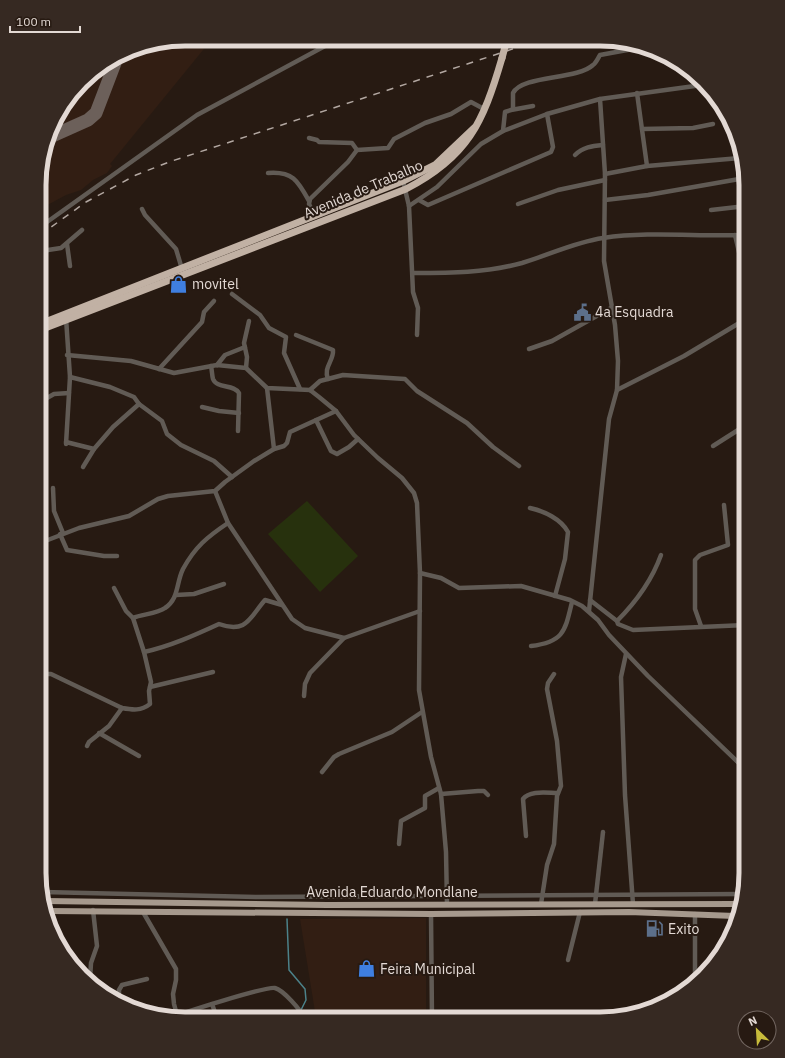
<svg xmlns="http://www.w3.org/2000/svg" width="785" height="1058" font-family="'IBM Plex Sans',sans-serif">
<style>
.built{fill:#321e13}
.garden{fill:#27310d}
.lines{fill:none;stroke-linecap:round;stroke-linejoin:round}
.stream{stroke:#4c828a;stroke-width:1.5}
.taxiway{stroke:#6c605a;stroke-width:13}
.minor{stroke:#615b55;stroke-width:4.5}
.major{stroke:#a6998d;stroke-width:6}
.highway{stroke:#c1b1a4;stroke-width:7}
.rail{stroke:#b2a7a1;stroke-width:1.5;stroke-dasharray:7 7;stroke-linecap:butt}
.highway-bridge{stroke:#c1b1a4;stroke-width:7}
.labels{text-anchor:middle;stroke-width:4;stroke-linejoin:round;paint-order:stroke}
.street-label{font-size:14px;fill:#e3d9d4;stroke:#271a12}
.poi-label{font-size:14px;fill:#e3d9d4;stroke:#271a12;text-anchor:start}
.rim{fill:none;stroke:#e3d9d4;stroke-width:5}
</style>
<rect width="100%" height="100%" fill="#271a12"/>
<g class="built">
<polygon points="185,39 212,39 110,164 112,166 107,173 93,180 81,190 66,195 40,209 40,165 58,112 89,75 138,47"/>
<polygon points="426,918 426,1019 316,1018 300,919"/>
</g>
<polygon class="garden" points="307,501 358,556 320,592 268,534"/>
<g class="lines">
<polyline class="stream" points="287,919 289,970 305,989 306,1000 301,1010"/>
<polyline class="taxiway" points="50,137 88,120 96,113 117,58"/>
<g class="minor">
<polyline points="422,41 423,40"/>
<polyline points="637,93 647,166"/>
<path d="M513,109V93C522,75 577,80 593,65C596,63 598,58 600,55L638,48"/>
<polyline points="642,129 693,128 713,124"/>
<polyline points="503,131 505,112 511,110 533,106"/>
<polyline points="309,138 317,140 319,142 352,143 357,150"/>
<path d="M575,155C583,147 592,146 603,145"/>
<path d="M268,173C293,171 298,181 309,201"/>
<polyline points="605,174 647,166 740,158"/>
<polyline points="403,181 409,206 413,292 418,308 417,335"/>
<polyline points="419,200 428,205 551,152 553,147 547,114"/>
<polyline points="605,200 648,195 745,178"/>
<polyline points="518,204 558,190 605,180"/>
<polyline points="409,206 437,187 481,144 503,131 547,114 600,99 702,85"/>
<polyline points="142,209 145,215 176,249 182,269"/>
<polyline points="711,210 746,206"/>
<polyline points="315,217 309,204 310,199 348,162 357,150 388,148 394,139 425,123 451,114 471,102 484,109"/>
<polyline points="40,227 197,115 338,39"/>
<polyline points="735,235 746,282"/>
<polyline points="67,244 70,266"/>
<polyline points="40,254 48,250 61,248 82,230"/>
<path d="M413,273C451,273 485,273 522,263C549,255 575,242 603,238C651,231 698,237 746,235"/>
<polyline points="232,294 260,315 269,328 286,337 284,353 300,389"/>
<polyline points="66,318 70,377 66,444"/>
<path d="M296,335L333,350C334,361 323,367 328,379"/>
<polyline points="529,349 552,341 611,308"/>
<polyline points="67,355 131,361 174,373 217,365 246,368 267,388 310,390 319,397 336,411 354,435 378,458 402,478 414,493 417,503 420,573 419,690 431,757 441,794 446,852 447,904"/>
<polyline points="217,365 225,355 245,347"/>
<path d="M211,366C212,370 212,376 213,379C217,389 234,384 239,393L238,431"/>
<polyline points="246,368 247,357 244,343 249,321"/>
<polyline points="159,369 202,322 204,312 214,301"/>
<polyline points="70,377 110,387 134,397 139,404 162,421 167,434 181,445 214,461 232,477"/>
<polyline points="267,388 274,449"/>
<polyline points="310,390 320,381 343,375 405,379 417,391 467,423 493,447 519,466"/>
<polyline points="617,390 684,356 746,319"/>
<polyline points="40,402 54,394 69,393"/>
<polyline points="202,407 219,411 239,413"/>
<polyline points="316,420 331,451 337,454 349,447 358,439"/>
<polyline points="66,442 94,449 113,427 139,404"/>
<polyline points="713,446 746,425"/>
<polyline points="83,467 94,449"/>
<polyline points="53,488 54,511 63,533"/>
<polyline points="215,491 228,523 292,619 305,628 344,638"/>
<path d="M530,508C544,511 561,519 568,532L565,559L555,596"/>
<polyline points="60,534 67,550 104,556 117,556"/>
<polyline points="40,543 79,528 129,516 158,499 168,496 215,491 225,482 254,461 274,449 284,446 287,443 290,432 336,411"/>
<polyline points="420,573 441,578 459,588 521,586 570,600 582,606 598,620 609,635 648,676 744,768 746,772"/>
<polyline points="114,588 126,611 133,618"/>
<polyline points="176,595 194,594 224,584"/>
<polyline points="590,600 617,621 618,624 633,630 746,625"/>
<polyline points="589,611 609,419 617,390 618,361 615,325 604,261 605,174 600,99"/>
<path d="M617,621C636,602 652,580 661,555"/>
<polyline points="701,626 695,609 695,560 700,555 728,545 724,505"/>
<path d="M531,646C564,642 565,631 572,602"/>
<path d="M144,652C171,646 195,635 219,624C247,634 250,617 265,600L282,605"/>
<polyline points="626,654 621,677 625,795 633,904"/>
<path d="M39,674H51L122,708C133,710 141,711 150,704L149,691L151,682L144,652L133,618C142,614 157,614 165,608C179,599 176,583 183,569C195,547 207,537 228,523"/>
<polyline points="150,687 213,672"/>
<polyline points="304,696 305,684 310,673 344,638 420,611"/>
<polyline points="99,733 139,756"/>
<polyline points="87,746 89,742 109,726 122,708"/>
<polyline points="737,761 746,754"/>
<polyline points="322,772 334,757 339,754 392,732 422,712"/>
<polyline points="441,794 478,791 484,791 488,795"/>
<path d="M526,836L523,799C530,790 547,793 558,793"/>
<polyline points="399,844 401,821 425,808 425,796 439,788"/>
<polyline points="43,892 256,897 742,894"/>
<polyline points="541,904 547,865 554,844 557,796 561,786 557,741 547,689 548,683 554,674"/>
<polyline points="595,904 603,832"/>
<polyline points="143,912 176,969 176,980 173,994 174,1004 177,1015"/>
<polyline points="431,914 432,1019"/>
<polyline points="695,914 695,977"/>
<polyline points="568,960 580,912"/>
<polyline points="90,979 91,963 97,946 93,910"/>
<polyline points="119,1000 119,990 122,985 147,979"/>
<polyline points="212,1004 217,1018"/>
<path d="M172,1018C180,1013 268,986 275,988C283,990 301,1010 304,1018"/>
</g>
<g class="major">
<polyline points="46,901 327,905 738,904"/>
<polyline points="48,911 431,914 629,912 735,916"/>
</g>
<g class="highway">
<polyline points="40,324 403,181 435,165 474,128"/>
<path d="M40,330L406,189C468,157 483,123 502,58"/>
</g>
<polyline class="rail" points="40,235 86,202 136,175 169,162 540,40"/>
<polyline class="highway-bridge" points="502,58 506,43"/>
</g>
<defs>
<symbol id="shop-bare" viewBox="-9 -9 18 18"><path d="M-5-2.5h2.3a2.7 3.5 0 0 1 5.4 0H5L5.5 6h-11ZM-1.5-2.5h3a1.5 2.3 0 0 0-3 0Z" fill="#3f7fe0" stroke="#271a12" stroke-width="2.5" paint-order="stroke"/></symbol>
<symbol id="civic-bare" viewBox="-9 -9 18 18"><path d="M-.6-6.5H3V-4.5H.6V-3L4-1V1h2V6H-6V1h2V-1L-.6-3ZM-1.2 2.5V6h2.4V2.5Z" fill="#5c6f8a" stroke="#271a12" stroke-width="2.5" paint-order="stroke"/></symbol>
<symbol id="fuel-bare" viewBox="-9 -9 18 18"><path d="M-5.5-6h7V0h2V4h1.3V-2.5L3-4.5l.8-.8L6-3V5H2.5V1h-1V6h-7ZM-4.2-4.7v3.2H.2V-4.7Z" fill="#5c6f8a" stroke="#271a12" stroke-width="2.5" paint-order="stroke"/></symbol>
</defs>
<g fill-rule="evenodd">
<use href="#shop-bare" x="166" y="272" width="25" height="25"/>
<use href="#civic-bare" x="570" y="300" width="25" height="25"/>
<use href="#fuel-bare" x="642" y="916" width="25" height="25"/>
<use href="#shop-bare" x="354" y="956" width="25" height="25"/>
</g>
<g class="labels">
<g class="street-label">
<text transform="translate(363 189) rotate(-23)" y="5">Avenida de Trabalho</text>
<text x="392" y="897">Avenida Eduardo Mondlane</text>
</g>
<g class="poi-label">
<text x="192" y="289">movitel</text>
<text x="595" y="317">4a Esquadra</text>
<text x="668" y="934">Exito</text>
<text x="380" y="974">Feira Municipal</text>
</g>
</g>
<path d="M0 0H785V1058H0ZM185 46H600A139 139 0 0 1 739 185V873A139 139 0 0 1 600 1012H185A139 139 0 0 1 46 873V185A139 139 0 0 1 185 46Z" fill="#362922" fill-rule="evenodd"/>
<path class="rim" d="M185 46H600A139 139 0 0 1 739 185V873A139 139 0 0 1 600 1012H185A139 139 0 0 1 46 873V185A139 139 0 0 1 185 46Z"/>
<g transform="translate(757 1030) rotate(335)"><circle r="19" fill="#271a12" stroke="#726660"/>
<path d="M0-3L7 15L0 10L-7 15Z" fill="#c7bb3b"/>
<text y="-6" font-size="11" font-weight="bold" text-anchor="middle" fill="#e3d9d4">N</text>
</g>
<path d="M10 26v6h70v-6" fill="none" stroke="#e3d9d4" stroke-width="2"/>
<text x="16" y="26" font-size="12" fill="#e3d9d4" stroke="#271a12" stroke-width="3" paint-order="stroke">100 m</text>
</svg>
